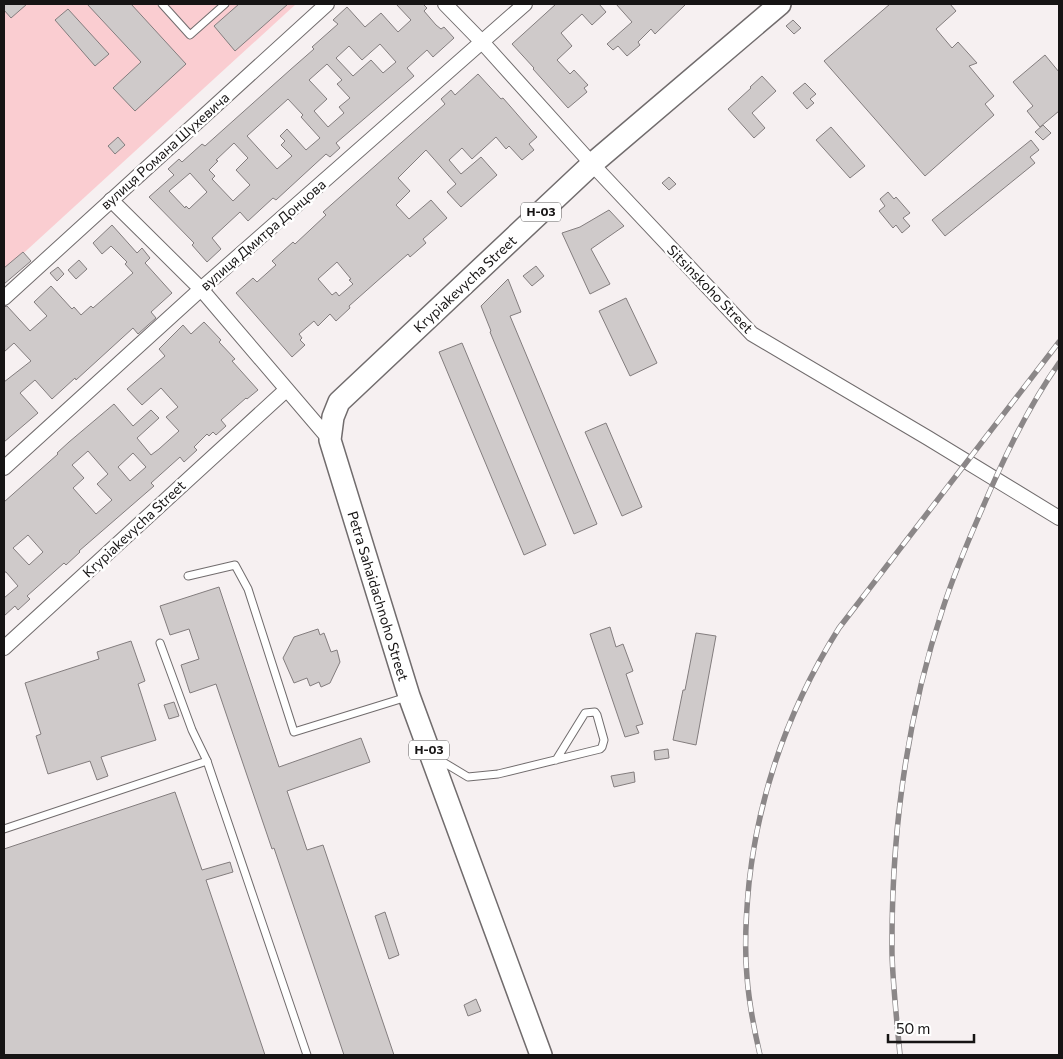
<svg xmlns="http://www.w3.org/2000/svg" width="1063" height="1059" font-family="Commissioner,sans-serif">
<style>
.green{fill:#facdd1}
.building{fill:#cfcaca;stroke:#837d7e;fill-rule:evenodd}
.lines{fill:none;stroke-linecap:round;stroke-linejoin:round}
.lane-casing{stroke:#716c6d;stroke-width:9}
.street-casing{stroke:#716c6d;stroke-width:16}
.primary-casing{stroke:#716c6d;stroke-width:24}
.lane{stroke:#fff;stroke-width:7}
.street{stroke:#fff;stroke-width:14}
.primary{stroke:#fff;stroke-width:21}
.rail-casing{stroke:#8b8788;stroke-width:5.5}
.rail{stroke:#fff;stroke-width:4;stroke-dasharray:11;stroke-linecap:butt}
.labels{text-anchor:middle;stroke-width:5;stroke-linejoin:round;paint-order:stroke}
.shield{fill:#fff;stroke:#5c5a5a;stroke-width:1}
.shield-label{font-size:12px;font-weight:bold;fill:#161414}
.street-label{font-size:14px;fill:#161414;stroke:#fff}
</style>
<rect width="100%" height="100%" fill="#f6f0f1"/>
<polygon class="green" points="4,4 296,4 4,271"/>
<g class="building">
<polygon points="4,4 27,4 11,18 4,10"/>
<polygon points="87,4 131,4 186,64 135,111 113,88 141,62"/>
<polygon points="239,4 288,4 235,51 214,26"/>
<path d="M396,4H423L427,8L424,11L436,25L441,29L444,27L454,38L433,57L427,50L407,68L414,76L336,143L340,148L330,157L326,154L276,200L273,198L248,221L240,212L212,238L221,249L207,262L192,245L194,243L149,197L174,175L168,169L179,159L182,162L202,144L205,146L290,70L314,49L312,47L338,24L333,20L347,7L365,27L381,13L398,32L411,20ZM380,44L396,62L383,73L371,60L353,76L336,58L349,46L362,60ZM327,64L342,80L337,84L350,98L339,107L344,113L328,127L314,111L327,99L309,80ZM288,99L303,115L301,117L320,138L306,150L287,129L280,136L285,141L281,145L292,156L277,169L247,136ZM234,143L248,158L236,170L250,185L233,201L212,179L215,176L209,170L218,161L216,160ZM190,173L207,192L189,209L186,206L185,208L169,191Z"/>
<polygon points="556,4 599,4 606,12 592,25 582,14 561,33 572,46 557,60 570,74 574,70 588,85 584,88 587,92 568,108 533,69 534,68 512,44"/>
<polygon points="616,4 686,4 655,34 651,29 638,42 640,45 627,56 618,46 613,50 607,44 632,22"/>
<polygon points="890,4 950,4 956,11 936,29 952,48 958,42 977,63 969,66 994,96 985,104 994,115 925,176 824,61"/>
<polygon points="68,9 109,54 95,66 55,20"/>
<polygon points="793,20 801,28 794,34 786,26"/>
<polygon points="1045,55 1059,72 1059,111 1040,127 1027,111 1033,106 1013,82"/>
<path d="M478,74L501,99L503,98L537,137L529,144L534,150L522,160L509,146L506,149L496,137L472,159L462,148L449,160L461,174L481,157L497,175L461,207L447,192L456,184L426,150L398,178L410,191L396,205L409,219L431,200L447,218L423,239L426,243L410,257L408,254L384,275L349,306L350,308L336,321L330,314L318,326L314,321L299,334L302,338L300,340L305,345L292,357L236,293L253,278L257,282L276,265L272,261L293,242L295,244L326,215L323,212L445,104L441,99L451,90L455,95ZM337,262L351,279L349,280L353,284L339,296L336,292L332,295L318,279Z"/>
<polygon points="762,76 776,91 752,113 765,128 754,138 728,109 751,88 750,87"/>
<polygon points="805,83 816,94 810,99 814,103 807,109 793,93"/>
<polygon points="1043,125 1051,133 1043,140 1035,132"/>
<polygon points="831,127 865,166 850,178 816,140"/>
<polygon points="118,137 125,145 115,154 108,146"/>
<polygon points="1031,140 1039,150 1030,157 1035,163 945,236 932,220"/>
<polygon points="669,177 676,184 669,190 662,183"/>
<polygon points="888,192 894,199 896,197 910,213 903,218 910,226 902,233 896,225 893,228 879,211 885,206 880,199"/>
<polygon points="609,210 624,226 591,249 610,284 590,294 562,233 580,227"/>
<polygon points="112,225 137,253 142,248 150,258 145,263 172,293 151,312 156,318 148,325 138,334 133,328 76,380 75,378 52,399 35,380 20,393 38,413 4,442 4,382 31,361 14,343 4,352 4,307 7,306 30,331 47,316 34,302 51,286 72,309 74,307 81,315 91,306 93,308 133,273 125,264 127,262 111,246 102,254 93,243"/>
<polygon points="23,252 31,261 4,284 4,268"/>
<polygon points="79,260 87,269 76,279 68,270"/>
<polygon points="536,266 544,276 532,286 523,276"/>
<polygon points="58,267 64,274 57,281 50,273"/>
<polygon points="508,279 521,312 510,316 597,524 574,534 490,332 491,331 481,306"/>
<polygon points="626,298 657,363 630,376 599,311"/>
<path d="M204,322L221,340L219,342L235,359L232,361L258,390L247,399L246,398L221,420L226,426L216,435L213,432L209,436L207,434L194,447L197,450L184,462L180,457L151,483L154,486L79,551L80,552L66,565L64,563L27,596L30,599L18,610L15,606L4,616V598L18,586L6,572H4V502L58,454L57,453L69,442L114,404L133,426L151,410L159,418L137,438L151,455L159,449L179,431L166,417L178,407L161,388L142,405L127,389L165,356L159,349L183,325L191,334ZM88,451L108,474L97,484L112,500L96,514L73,488L84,478L72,465ZM133,453L146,467L130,481L118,467ZM28,535L43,552L29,565L13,548Z"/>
<polygon points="462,343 546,545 524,555 439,352"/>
<polygon points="606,423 642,507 622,516 585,432"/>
<polygon points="219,587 279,767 361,738 370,762 287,791 307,850 323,845 394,1055 344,1055 274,848 272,849 216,684 190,693 181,665 199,659 189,629 170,635 160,606"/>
<polygon points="610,627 616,647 623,644 633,671 626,674 643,724 636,726 639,733 625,737 590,634"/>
<polygon points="318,629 320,635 324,633 331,652 337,650 340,662 330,683 321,687 319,682 310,686 307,678 294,683 283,658 294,637"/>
<polygon points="696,633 716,636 696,745 673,740 683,690 685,690"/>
<polygon points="131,641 145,681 138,684 156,740 101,757 108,776 97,780 90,761 48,774 36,736 41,734 25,683 99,659 97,652"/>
<polygon points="174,702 179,716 169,719 164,705"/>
<polygon points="668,749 669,758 655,760 654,751"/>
<polygon points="634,772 635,782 614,787 611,776"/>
<polygon points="175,792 202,870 230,862 233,872 206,880 265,1055 4,1055 4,849"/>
<polygon points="385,912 399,955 389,959 375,916"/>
<polygon points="476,999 481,1011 468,1016 464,1005"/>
</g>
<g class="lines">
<defs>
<g id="lane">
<polyline points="162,4 190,35 225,4"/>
<polyline points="188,576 235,565 248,589 294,732 407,697"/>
<polyline points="160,643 192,730 207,761 307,1055"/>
<polyline points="438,759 468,777 498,774 600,749 602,747 604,740 597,715 595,712 585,713 556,760"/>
<polyline points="4,829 207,761"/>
</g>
<g id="street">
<polyline points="445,4 483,43 592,164 752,334 928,438 1059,518"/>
<polyline points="111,200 201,289 330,440"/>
<polyline points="4,298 327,4"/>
<polyline points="4,468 201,289 525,4"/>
<polyline points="4,648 286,390"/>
</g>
<polyline id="primary" points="541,1055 409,696 330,440 333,417 339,402 592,164 780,4"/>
</defs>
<use href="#lane" class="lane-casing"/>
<use href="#street" class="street-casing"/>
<use href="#primary" class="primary-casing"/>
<use href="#lane" class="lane"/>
<use href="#street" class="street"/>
<use href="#primary" class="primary"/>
<defs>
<g id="rail">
<path d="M760,1055C754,1029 749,1003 747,977C744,945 746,914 749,883C759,791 790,706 839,628L1059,342"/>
<path d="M900,1055C897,1022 893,987 892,954C891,837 906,719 943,608C953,577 966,546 979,516C1001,464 1026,410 1059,363"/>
</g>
</defs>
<use href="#rail" class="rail-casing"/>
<use href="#rail" class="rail"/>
</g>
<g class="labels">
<g class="shield">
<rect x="521" y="202.5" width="40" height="19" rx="4"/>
<rect x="409" y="740.5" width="40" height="19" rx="4"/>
</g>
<g class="shield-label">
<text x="541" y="216">Н-03</text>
<text x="429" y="754">Н-03</text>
</g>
<g class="street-label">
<text transform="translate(165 151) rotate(-42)" y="5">вулиця Романа Шухевича</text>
<text transform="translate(263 235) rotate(-41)" y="5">вулиця Дмитра Донцова</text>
<text transform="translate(465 284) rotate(-43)" y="5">Krypiakevycha Street</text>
<text transform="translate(710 289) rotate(46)" y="5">Sitsinskoho Street</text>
<text transform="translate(134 529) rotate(-43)" y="5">Krypiakevycha Street</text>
<text transform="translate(378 596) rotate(73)" y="5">Petra Sahaidachnoho Street</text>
</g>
</g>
<rect width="1063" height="1059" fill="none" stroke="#161414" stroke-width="10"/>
<path d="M888 1034v8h86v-8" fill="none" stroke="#161414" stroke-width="2.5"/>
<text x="896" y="1034" font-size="15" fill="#161414" stroke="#ffffff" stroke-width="4" paint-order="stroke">50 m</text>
</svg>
